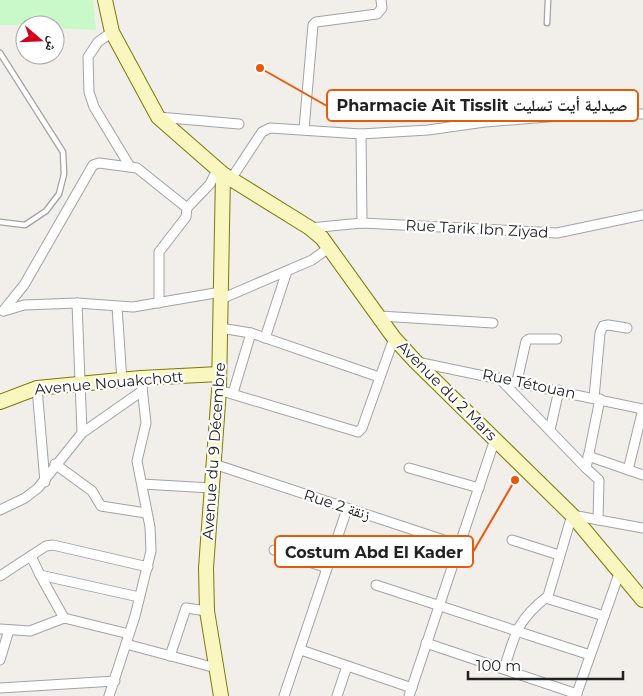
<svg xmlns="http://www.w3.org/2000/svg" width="643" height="696" font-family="Montserrat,'Noto Naskh Arabic',sans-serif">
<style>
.park{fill:#c9f9c8}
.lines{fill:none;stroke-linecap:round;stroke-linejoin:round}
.lane-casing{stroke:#a3a3a3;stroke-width:7}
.street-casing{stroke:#a3a3a3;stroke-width:11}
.secondary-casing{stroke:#7b7b06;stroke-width:16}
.lane{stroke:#fff;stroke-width:4.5}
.street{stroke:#fff;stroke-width:9}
.secondary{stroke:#f9f6bf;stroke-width:14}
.labels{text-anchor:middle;stroke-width:4.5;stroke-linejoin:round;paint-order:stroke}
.street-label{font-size:15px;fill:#222;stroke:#fff}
.leader{fill:none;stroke:#e8590c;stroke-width:2}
.callout-dot{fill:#e8590c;stroke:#fff;stroke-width:2}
.callout{fill:#fff;stroke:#e8590c;stroke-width:2}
.callout-label{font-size:16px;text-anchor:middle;font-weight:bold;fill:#222}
</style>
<rect width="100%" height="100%" fill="#f2eee9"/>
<polygon class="park" points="0,0 93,0 96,30 55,28 55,25 0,25"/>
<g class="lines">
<defs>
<g id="lane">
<polyline points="547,23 548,0"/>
<polyline points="0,53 63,152 64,174 59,194 46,211 25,225 0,222"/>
</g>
<g id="street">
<polyline points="112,32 98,42 88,57 89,92 94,107 129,165"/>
<polyline points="158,117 239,124"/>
<polyline points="304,129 313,25 316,22 377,14 382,8 381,0"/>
<polyline points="361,134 362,223"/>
<polyline points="231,179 262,132 270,128 361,134 428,130 485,122 584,114 643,114"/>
<polyline points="310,228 362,223 557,233 643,215"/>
<polyline points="221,299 312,260 330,247"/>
<polyline points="77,303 82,433"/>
<polyline points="159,303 159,252 186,217 187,208 210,184 217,170"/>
<polyline points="117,307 122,381"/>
<polyline points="3,311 24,285 93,165 99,163 137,168 187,208"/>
<polyline points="4,311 24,305 77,303 133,307 221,292"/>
<polyline points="380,316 493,323"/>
<polyline points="220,328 251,333 379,377"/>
<polyline points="265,338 287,271"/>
<polyline points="417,362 643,409"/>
<polyline points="499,378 586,468"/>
<polyline points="517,381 526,341 529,339 557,339"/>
<polyline points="37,388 45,482"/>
<polyline points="219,390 358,432 362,428 394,338"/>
<polyline points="233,393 251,333"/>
<polyline points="594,398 600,333 603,326 608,325 627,328"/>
<polyline points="550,430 559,390"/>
<polyline points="588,456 643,475"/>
<polyline points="55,464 92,491 101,506 146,513"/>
<polyline points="214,464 459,545"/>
<polyline points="409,468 479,488"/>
<polyline points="628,470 643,409"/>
<polyline points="142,484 211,488"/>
<polyline points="0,510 25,498 38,488 82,433 142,391"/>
<polyline points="598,520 599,480 586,468 600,399"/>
<polyline points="512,540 559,555"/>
<polyline points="274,550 327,568"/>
<polyline points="31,556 40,575 139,597"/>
<polyline points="40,575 64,618"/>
<polyline points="0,576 46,546 53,545 148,567"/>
<polyline points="376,585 590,655"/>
<polyline points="604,616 549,599 548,596 572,515 643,528"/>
<polyline points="0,629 30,631 64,618 129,634"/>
<polyline points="426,643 577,694"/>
<polyline points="126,644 216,668"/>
<polyline points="301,650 412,688"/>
<polyline points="170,656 186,608 207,611"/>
<polyline points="0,660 9,630"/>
<path d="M504,669C515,634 517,620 548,596"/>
<polyline points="0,688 115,681"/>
<polyline points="109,696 135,616 151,551 150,527 137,461 146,423 141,378"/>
<polyline points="284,696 347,509"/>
<polyline points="337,696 347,666"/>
<polyline points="409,696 495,439"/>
<polyline points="576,696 620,571"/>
</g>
<g id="secondary">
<polyline points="105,0 112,32 158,117 223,174 310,228 322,238 394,338 415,361 572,515 643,600"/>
<polyline points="0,402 37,388 141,378 219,374"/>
<polyline points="221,696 207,611 206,568 219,390 223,174"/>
</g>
</defs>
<use href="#lane" class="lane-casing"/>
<use href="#street" class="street-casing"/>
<use href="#secondary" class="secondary-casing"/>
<use href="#lane" class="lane"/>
<use href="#street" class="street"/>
<use href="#secondary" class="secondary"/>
</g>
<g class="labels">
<g class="street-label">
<text transform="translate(477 229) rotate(3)" y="5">Rue Tarik Ibn Ziyad</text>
<text transform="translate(109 383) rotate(-5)" y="5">Avenue Nouakchott</text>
<text transform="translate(529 384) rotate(12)" y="5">Rue Tétouan</text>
<text transform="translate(447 391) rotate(45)" y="5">Avenue du 2 Mars</text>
<text transform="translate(214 451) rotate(-86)" y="5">Avenue du 9 Décembre</text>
<text transform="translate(337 505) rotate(18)" y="5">Rue 2 زنقة</text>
</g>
</g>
<path class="leader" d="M260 68L327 106M515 480L473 552"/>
<g class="callout-dot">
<circle cx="260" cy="68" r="5"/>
<circle cx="515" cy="480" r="5"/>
</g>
<g class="callout">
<rect x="327" y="90" width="311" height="31" rx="5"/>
<rect x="275" y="536" width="198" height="31" rx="5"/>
</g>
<g class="callout-label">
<text x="482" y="111">Pharmacie Ait Tisslit صيدلية أيت تسليت</text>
<text x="374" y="558">Costum Abd El Kader</text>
</g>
<g transform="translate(40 40) rotate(109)"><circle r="24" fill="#ffffff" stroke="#a7a7a7"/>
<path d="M0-4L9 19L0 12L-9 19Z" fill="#d10219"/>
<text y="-8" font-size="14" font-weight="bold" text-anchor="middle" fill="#222222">ش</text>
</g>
<path d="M468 671v8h155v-8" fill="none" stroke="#222222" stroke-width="2.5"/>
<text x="476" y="671" font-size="15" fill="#222222" stroke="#ffffff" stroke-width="4" paint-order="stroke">100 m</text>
</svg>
